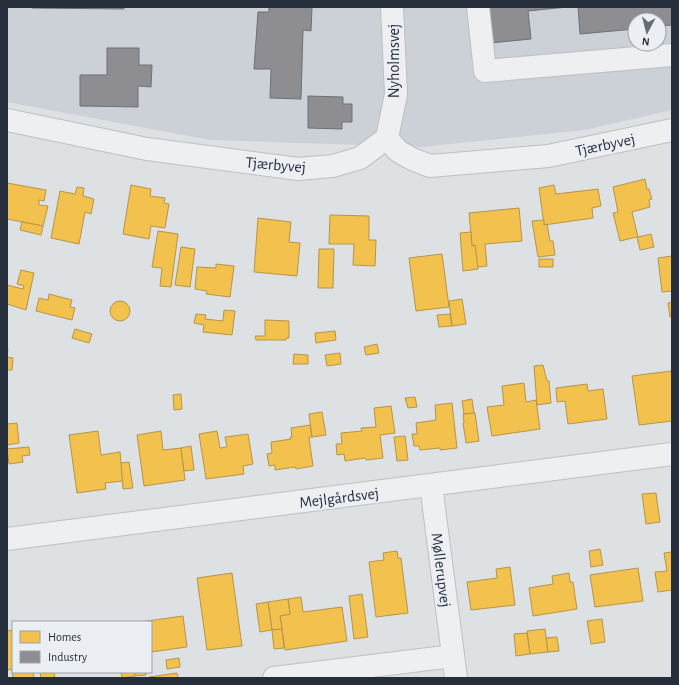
<svg xmlns="http://www.w3.org/2000/svg" width="679" height="685" font-family="'Alegreya Sans',sans-serif">
<style>
.built{fill:#ccd0d7;fill-rule:evenodd}
.homes{fill:#f2c14e;stroke:#b59549}
.industry{fill:#8d8d92;stroke:#6e7078}
.lines{fill:none;stroke-linecap:round;stroke-linejoin:round}
.minor-casing{stroke:#bdbfc2;stroke-width:24}
.minor{stroke:#eeeff1;stroke-width:22}
.labels{text-anchor:middle;stroke-width:4;stroke-linejoin:round;paint-order:stroke}
.street-label{font-size:16px;fill:#262e3c;stroke:#ebeff4}
</style>
<rect width="100%" height="100%" fill="#dee1e4"/>
<path class="built" d="M7,7H672V110L585,130L422,147L210,140L7,102ZM635,20H659V44H635Z"/>
<g class="homes">
<polygon points="645,179 647,189 649,189 652,199 649,200 650,207 632,212 638,237 651,234 654,247 640,250 637,237 620,241 613,213 618,212 613,187"/>
<polygon points="7,183 46,190 44,201 39,200 39,205 48,206 43,226 7,219"/>
<polygon points="131,185 151,189 150,196 165,198 164,203 169,204 165,228 151,226 149,239 123,234"/>
<polygon points="554,185 556,194 598,189 601,206 592,208 593,218 544,225 539,188"/>
<polygon points="77,187 84,188 83,196 94,199 91,214 85,212 79,244 51,238 60,191 75,194"/>
<polygon points="519,208 522,241 485,244 487,266 477,267 475,245 472,246 469,213"/>
<polygon points="330,215 369,216 369,240 376,240 375,266 353,265 354,244 329,244"/>
<polygon points="258,218 291,222 289,242 300,243 297,276 254,272"/>
<polygon points="544,220 544,225 547,224 550,241 553,241 555,255 538,257 532,221"/>
<polygon points="22,222 43,226 41,235 20,230"/>
<polygon points="158,231 178,234 171,287 160,286 162,268 152,267"/>
<polygon points="471,232 472,246 475,245 478,269 463,271 460,233"/>
<polygon points="181,247 195,249 190,287 175,285"/>
<polygon points="319,249 334,249 333,288 318,288"/>
<polygon points="442,254 449,307 416,311 409,258"/>
<polygon points="672,256 672,291 662,292 658,258"/>
<rect x="539" y="259" width="14" height="8"/>
<polygon points="216,264 234,266 230,297 206,294 207,291 195,289 197,267 216,268"/>
<polygon points="21,270 34,273 26,310 7,304 7,285 23,289 24,286 17,284"/>
<polygon points="49,294 72,300 70,307 75,308 72,320 36,311 39,298 48,300"/>
<polygon points="462,299 466,324 452,326 449,301"/>
<circle cx="120" cy="311" r="10"/>
<polygon points="672,302 672,317 670,317 668,303"/>
<polygon points="224,310 235,311 232,335 203,332 204,325 194,323 196,314 206,315 205,319 223,321"/>
<polygon points="450,314 452,326 439,327 437,315"/>
<polygon points="265,320 289,321 289,338 286,338 286,340 256,340 255,336 265,336"/>
<polygon points="75,329 92,334 89,343 72,338"/>
<polygon points="335,331 336,340 316,343 315,333"/>
<polygon points="377,344 379,353 366,355 364,347"/>
<polygon points="7,347 8,348 7,357 13,358 12,370 7,370"/>
<polygon points="340,353 341,364 327,366 325,355"/>
<polygon points="294,354 308,355 308,364 293,364"/>
<polygon points="543,365 547,381 549,381 551,403 537,405 534,366"/>
<polygon points="671,371 672,382 672,421 639,425 632,376"/>
<polygon points="524,383 526,402 536,400 540,429 492,436 487,407 504,405 502,386"/>
<polygon points="587,384 588,391 603,389 607,419 568,424 565,401 557,402 556,388"/>
<polygon points="181,394 182,409 174,410 173,395"/>
<polygon points="415,397 417,407 408,408 405,398"/>
<polygon points="472,399 474,413 464,414 462,401"/>
<polygon points="452,403 457,448 440,450 440,448 420,450 419,446 414,446 412,434 417,434 416,423 436,420 435,405"/>
<polygon points="391,406 395,433 380,435 383,458 366,460 365,458 345,461 344,454 337,455 336,444 342,444 341,433 362,431 361,428 376,427 374,408"/>
<polygon points="322,412 326,435 312,437 309,414"/>
<polygon points="474,413 475,413 479,441 466,443 463,423 464,423 463,414"/>
<polygon points="17,423 19,443 7,445 7,424"/>
<polygon points="310,425 312,437 309,437 313,466 296,469 295,467 275,470 275,465 269,466 267,454 272,453 271,442 291,439 290,437 292,437 291,428"/>
<polygon points="98,431 101,455 120,452 123,481 105,483 106,489 77,493 69,435"/>
<polygon points="161,431 163,450 181,448 185,480 144,486 137,435"/>
<polygon points="217,431 220,448 227,447 225,437 248,434 253,464 243,466 244,474 206,479 199,434"/>
<polygon points="405,436 408,460 397,461 394,437"/>
<polygon points="191,446 194,470 184,471 181,448"/>
<polygon points="29,447 30,455 22,456 23,462 9,464 7,449"/>
<polygon points="129,462 133,488 123,489 121,463"/>
<polygon points="656,493 660,522 646,524 642,494"/>
<polygon points="600,549 603,565 591,567 589,551"/>
<polygon points="397,551 398,558 401,558 408,613 376,617 369,562 384,560 383,553"/>
<polygon points="672,552 672,590 658,592 655,572 667,571 664,553"/>
<polygon points="510,567 515,605 471,610 467,582 497,578 496,569"/>
<polygon points="638,568 643,601 595,607 590,575"/>
<polygon points="232,573 242,646 207,650 197,578"/>
<polygon points="569,573 570,582 573,582 577,609 533,616 529,588 553,584 552,576"/>
<polygon points="362,594 368,637 354,639 349,596"/>
<polygon points="301,597 303,612 342,607 347,641 285,650 280,616 290,614 288,599"/>
<polygon points="288,599 290,614 280,616 282,629 272,630 268,602"/>
<polygon points="268,602 272,630 260,632 256,604"/>
<polygon points="183,616 187,647 151,652 151,622 140,622"/>
<polygon points="602,619 605,642 591,644 587,621"/>
<polygon points="282,629 284,648 274,649 272,630"/>
<polygon points="545,629 548,652 530,654 527,631"/>
<polygon points="13,630 13,669 7,670 7,631"/>
<polygon points="527,633 530,654 516,656 514,634"/>
<polygon points="557,637 559,651 548,652 546,638"/>
<polygon points="179,658 180,667 167,669 166,660"/>
<polygon points="13,669 13,672 33,672 34,678 13,678 12,670"/>
<polygon points="40,672 54,672 55,678 41,678"/>
<polygon points="121,672 135,672 135,676 122,678"/>
<polygon points="135,672 146,672 146,675 135,676"/>
<polygon points="177,673 178,678 149,678 149,677"/>
</g>
<g class="industry">
<polygon points="32,7 124,7 124,9 32,8"/>
<polygon points="269,7 312,7 311,31 303,30 301,99 270,98 271,69 254,69 258,12 269,12"/>
<polygon points="487,7 567,7 528,11 531,39 490,43"/>
<polygon points="578,7 672,7 672,25 659,26 659,20 635,20 635,29 580,34"/>
<polygon points="107,48 139,48 139,65 152,65 151,87 138,86 138,107 80,106 80,75 107,75"/>
<polygon points="308,96 343,97 343,104 352,104 352,122 342,122 342,129 308,128"/>
</g>
<g class="lines">
<defs>
<g id="minor">
<polyline points="478,7 485,71 672,55"/>
<polyline points="7,120 147,149 298,169 333,166 360,158 387,138"/>
<polyline points="387,138 398,151 412,159 430,166 548,156 672,130"/>
<polyline points="387,138 396,94 392,7"/>
<polyline points="431,485 456,678"/>
<polyline points="7,539 672,454"/>
<polyline points="274,678 453,656"/>
</g>
</defs>
<use href="#minor" class="minor-casing"/>
<use href="#minor" class="minor"/>
</g>
<g class="labels">
<g class="street-label">
<text transform="translate(393 61) rotate(-90)" y="6">Nyholmsvej</text>
<text transform="translate(605 144) rotate(-12)" y="6">Tjærbyvej</text>
<text transform="translate(276 164) rotate(5)" y="6">Tjærbyvej</text>
<text transform="translate(339 497) rotate(-7)" y="6">Mejlgårdsvej</text>
<text transform="translate(442 570) rotate(83)" y="6">Møllerupvej</text>
</g>
</g>
<rect width="679" height="685" fill="none" stroke="#262e3c" stroke-width="16"/>
<rect x="12" y="621" width="140" height="52" fill="#ebeff4" stroke="#9ca2aa"/>
<rect x="20" y="631" width="20" height="12" fill="#f2c14e" stroke="#9ca2aa"/>
<text x="48" y="641" font-size="12" fill="#262e3c">Homes</text>
<rect x="20" y="651" width="20" height="12" fill="#8d8d92" stroke="#9ca2aa"/>
<text x="48" y="661" font-size="12" fill="#262e3c">Industry</text>
<g transform="translate(647 32) rotate(187)"><circle r="19" fill="#ebeff4" stroke="#9ca2aa"/>
<path d="M0-3L7 15L0 10L-7 15Z" fill="#666d77"/>
<text y="-6" font-size="11" font-weight="bold" text-anchor="middle" fill="#262e3c">N</text>
</g>
</svg>
